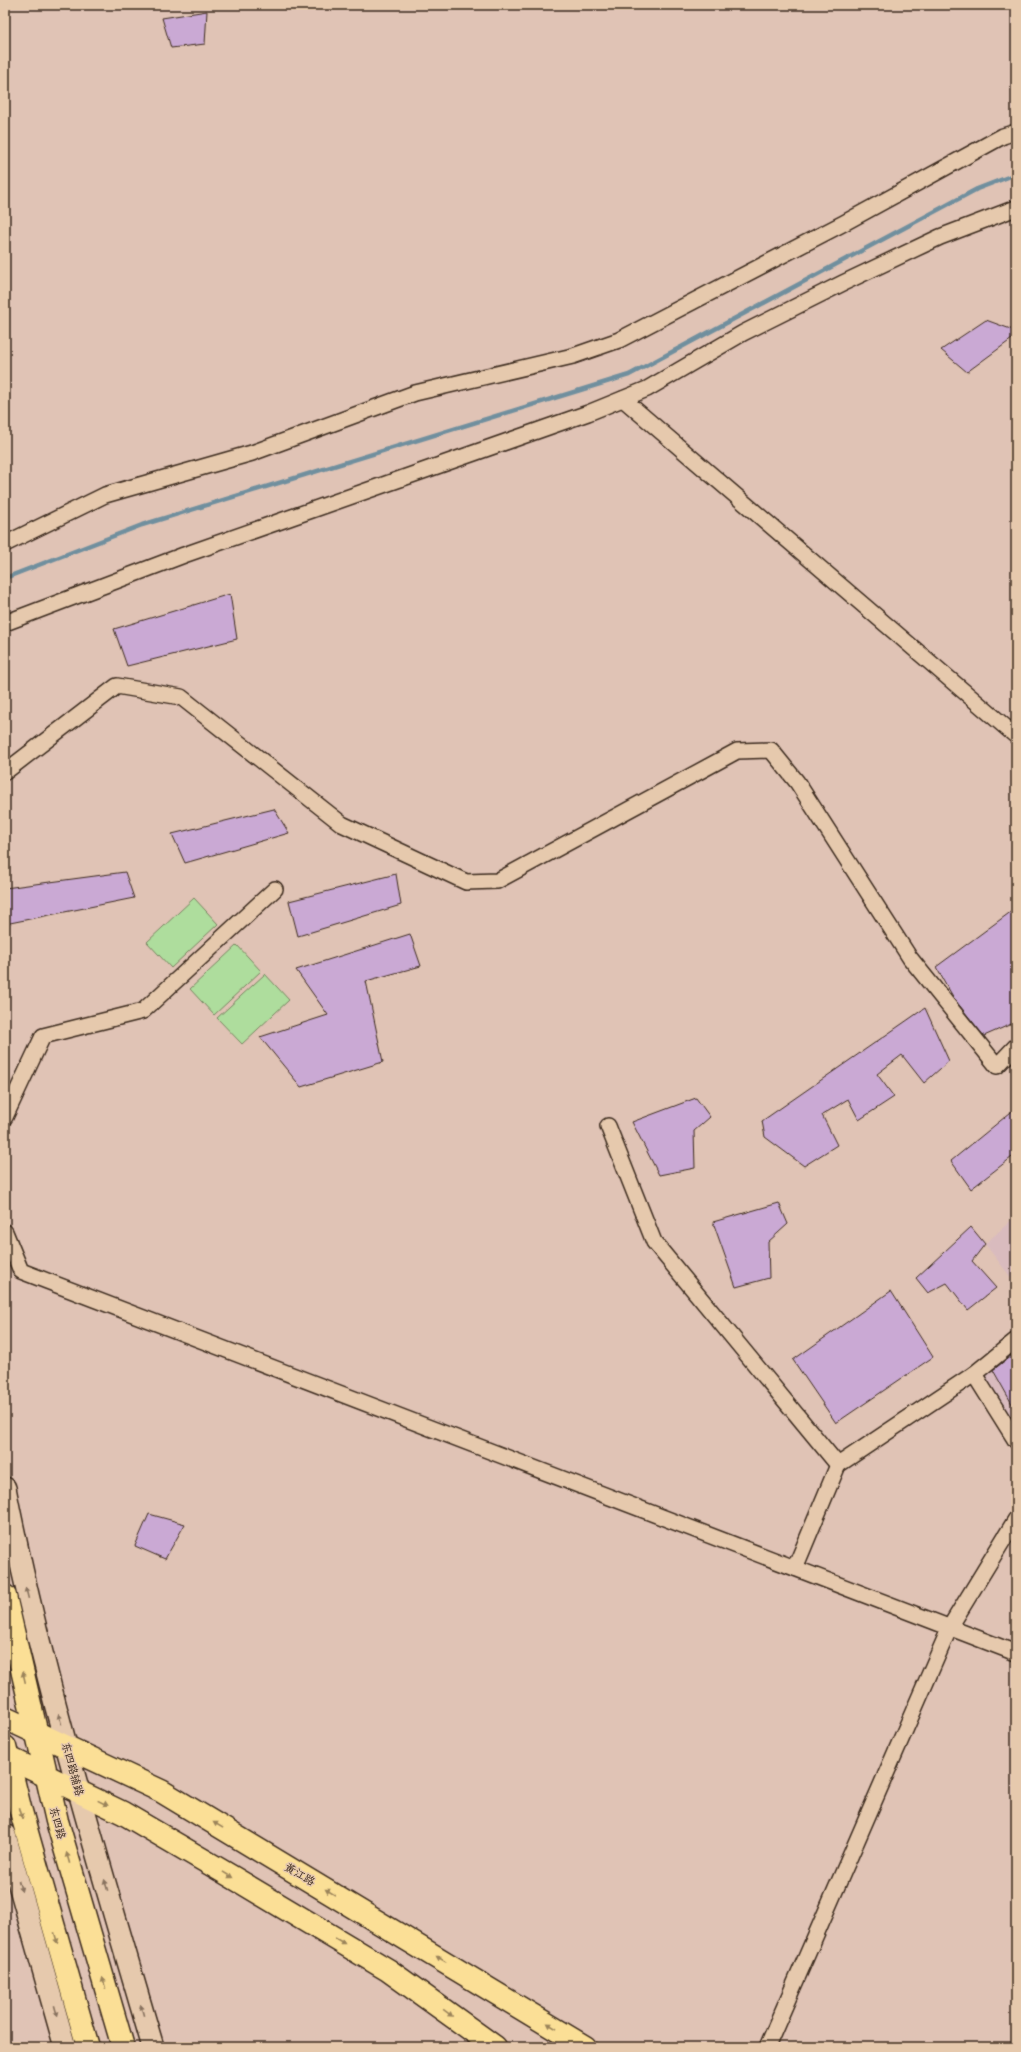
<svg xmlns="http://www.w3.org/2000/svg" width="1021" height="2052" font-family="Delius,'LXGW WenKai TC',sans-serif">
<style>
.built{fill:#d9bbbe}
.grass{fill:#aedd9d;stroke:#74845e}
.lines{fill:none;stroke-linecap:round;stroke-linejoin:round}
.stream{stroke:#6f8f9e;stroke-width:4.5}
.building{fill:#caa9d4;stroke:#3b2a1e}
.street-casing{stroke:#3b2a1e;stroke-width:18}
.secondary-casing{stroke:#3b2a1e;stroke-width:24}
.primary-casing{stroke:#3b2a1e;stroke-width:25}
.street{stroke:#e6c9ad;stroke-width:15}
.secondary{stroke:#e6c9ad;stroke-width:21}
.primary{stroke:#fbdf96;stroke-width:22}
.oneway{fill:#88725e}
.oneway2{fill:#9b845a}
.labels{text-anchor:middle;stroke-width:3;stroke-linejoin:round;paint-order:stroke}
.street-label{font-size:11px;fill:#3b2a1e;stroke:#e6c9ad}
</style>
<rect width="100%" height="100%" fill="#e0c3b5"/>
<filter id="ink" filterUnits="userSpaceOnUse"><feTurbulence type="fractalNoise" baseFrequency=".025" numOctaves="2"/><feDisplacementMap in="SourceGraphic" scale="8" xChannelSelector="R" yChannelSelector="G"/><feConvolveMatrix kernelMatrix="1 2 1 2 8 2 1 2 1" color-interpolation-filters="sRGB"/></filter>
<g filter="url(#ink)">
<g class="built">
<polygon points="1016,1216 1016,1284 985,1244"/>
<polygon points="1016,1332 1016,1443 974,1374"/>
</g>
<g class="grass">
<polygon points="194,898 218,924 171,968 147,942"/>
<polygon points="237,945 261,971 214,1015 190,989"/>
<polygon points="265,974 289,1000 242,1044 217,1018"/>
</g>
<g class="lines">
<polyline class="stream" points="5,578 142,525 629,375 977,189 1016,174"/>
</g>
<g class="building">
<polygon points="207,11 205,44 171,48 162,18"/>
<polygon points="986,320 1016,331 1016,336 967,372 941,350"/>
<polygon points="230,594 237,639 127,666 114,629"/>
<polygon points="274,809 289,833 185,863 172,834"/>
<polygon points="125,872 134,898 5,924 5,888"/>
<polygon points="396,874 401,905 298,936 289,901"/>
<polygon points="1016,908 1016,1022 984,1036 955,1000 936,967"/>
<polygon points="410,934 421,966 366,981 383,1062 301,1087 260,1037 328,1015 296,970"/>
<polygon points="925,1008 949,1061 924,1083 902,1055 877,1074 894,1097 859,1120 848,1099 822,1115 837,1145 804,1166 765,1137 762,1121"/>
<polygon points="696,1098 710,1117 694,1131 695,1168 659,1175 632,1122"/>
<polygon points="1016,1108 1016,1154 971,1189 951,1161"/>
<polygon points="779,1203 788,1224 768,1242 769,1278 736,1287 713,1222"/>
<polygon points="971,1227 985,1244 972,1261 996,1288 968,1310 947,1283 928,1293 916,1278"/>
<polygon points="891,1291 933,1357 836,1423 793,1360"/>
<polygon points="1016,1352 1016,1411 993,1370"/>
<polygon points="149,1514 185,1524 165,1559 135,1546"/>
</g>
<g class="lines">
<defs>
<g id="street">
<polyline points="623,399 1016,736"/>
<polyline points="5,544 105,495 252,453 415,393 573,356 619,340 844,223 1003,136 1016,132"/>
<polyline points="5,623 184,555 588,413 647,389 743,333 843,283 940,237 1016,208"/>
<polyline points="5,772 117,686 181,697 342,824 466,882 497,881 737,751 771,750 797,782 910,958 997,1066 1016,1046"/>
<polyline points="5,1117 43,1036 143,1011 275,889"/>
<polyline points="608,1126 654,1242 838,1465"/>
<polyline points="5,1232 21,1271 1016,1653"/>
<polyline points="974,1374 1016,1441"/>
<polyline points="795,1568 838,1465 974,1374 1016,1340"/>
<polyline points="767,2047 950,1627 1016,1519"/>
</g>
<g id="secondary">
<path d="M5,1488C42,1677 99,1862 153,2047"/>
<polyline points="5,1835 65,2047"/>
</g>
<g id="primary">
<polyline points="5,1596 57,1821 123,2047"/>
<polyline points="5,1718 161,1791 585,2047"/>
<polyline points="5,1747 20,1808 88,2047"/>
<polyline points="5,1756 123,1813 234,1878 388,1970 495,2047"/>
</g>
</defs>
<use href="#street" class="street-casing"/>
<use href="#secondary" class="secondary-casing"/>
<use href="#primary" class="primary-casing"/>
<use href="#street" class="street"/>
<use href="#secondary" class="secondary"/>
<use href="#primary" class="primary"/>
</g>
<defs><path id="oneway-solid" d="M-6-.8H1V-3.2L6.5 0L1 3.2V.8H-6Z"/></defs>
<g class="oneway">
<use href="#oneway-solid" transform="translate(27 1593) rotate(-104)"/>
<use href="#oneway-solid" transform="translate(60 1719) rotate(-105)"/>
<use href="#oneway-solid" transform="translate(106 1885) rotate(-106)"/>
<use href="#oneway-solid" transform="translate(20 1886) rotate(74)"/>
<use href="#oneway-solid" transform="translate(142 2010) rotate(-106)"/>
<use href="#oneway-solid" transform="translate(56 2011) rotate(74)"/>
</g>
<g class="oneway2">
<use href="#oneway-solid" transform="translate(24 1677) rotate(-103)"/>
<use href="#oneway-solid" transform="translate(103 1803) rotate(26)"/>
<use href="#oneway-solid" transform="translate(21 1813) rotate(75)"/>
<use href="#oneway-solid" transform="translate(218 1825) rotate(-149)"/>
<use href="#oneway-solid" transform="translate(68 1858) rotate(-106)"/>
<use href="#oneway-solid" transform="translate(228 1875) rotate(31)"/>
<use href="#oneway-solid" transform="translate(330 1892) rotate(-149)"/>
<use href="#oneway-solid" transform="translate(56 1938) rotate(74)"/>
<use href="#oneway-solid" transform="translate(340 1941) rotate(31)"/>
<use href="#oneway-solid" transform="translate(441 1959) rotate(-149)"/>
<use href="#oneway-solid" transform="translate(104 1983) rotate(-106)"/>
<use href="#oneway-solid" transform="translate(448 2013) rotate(36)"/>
<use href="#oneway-solid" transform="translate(552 2026) rotate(-148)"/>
</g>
</g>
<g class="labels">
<g class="street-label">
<text transform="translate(73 1769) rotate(75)" y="4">东四路辅路</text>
<text transform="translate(58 1823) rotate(75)" y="4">东四路</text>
<text transform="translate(300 1874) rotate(31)" y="4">黄江路</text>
</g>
</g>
<rect width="1021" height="2052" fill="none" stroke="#e6c9ad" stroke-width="20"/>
<rect x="10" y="10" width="1001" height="2032" fill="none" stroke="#3b2a1e" stroke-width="1.5" filter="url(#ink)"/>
</svg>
